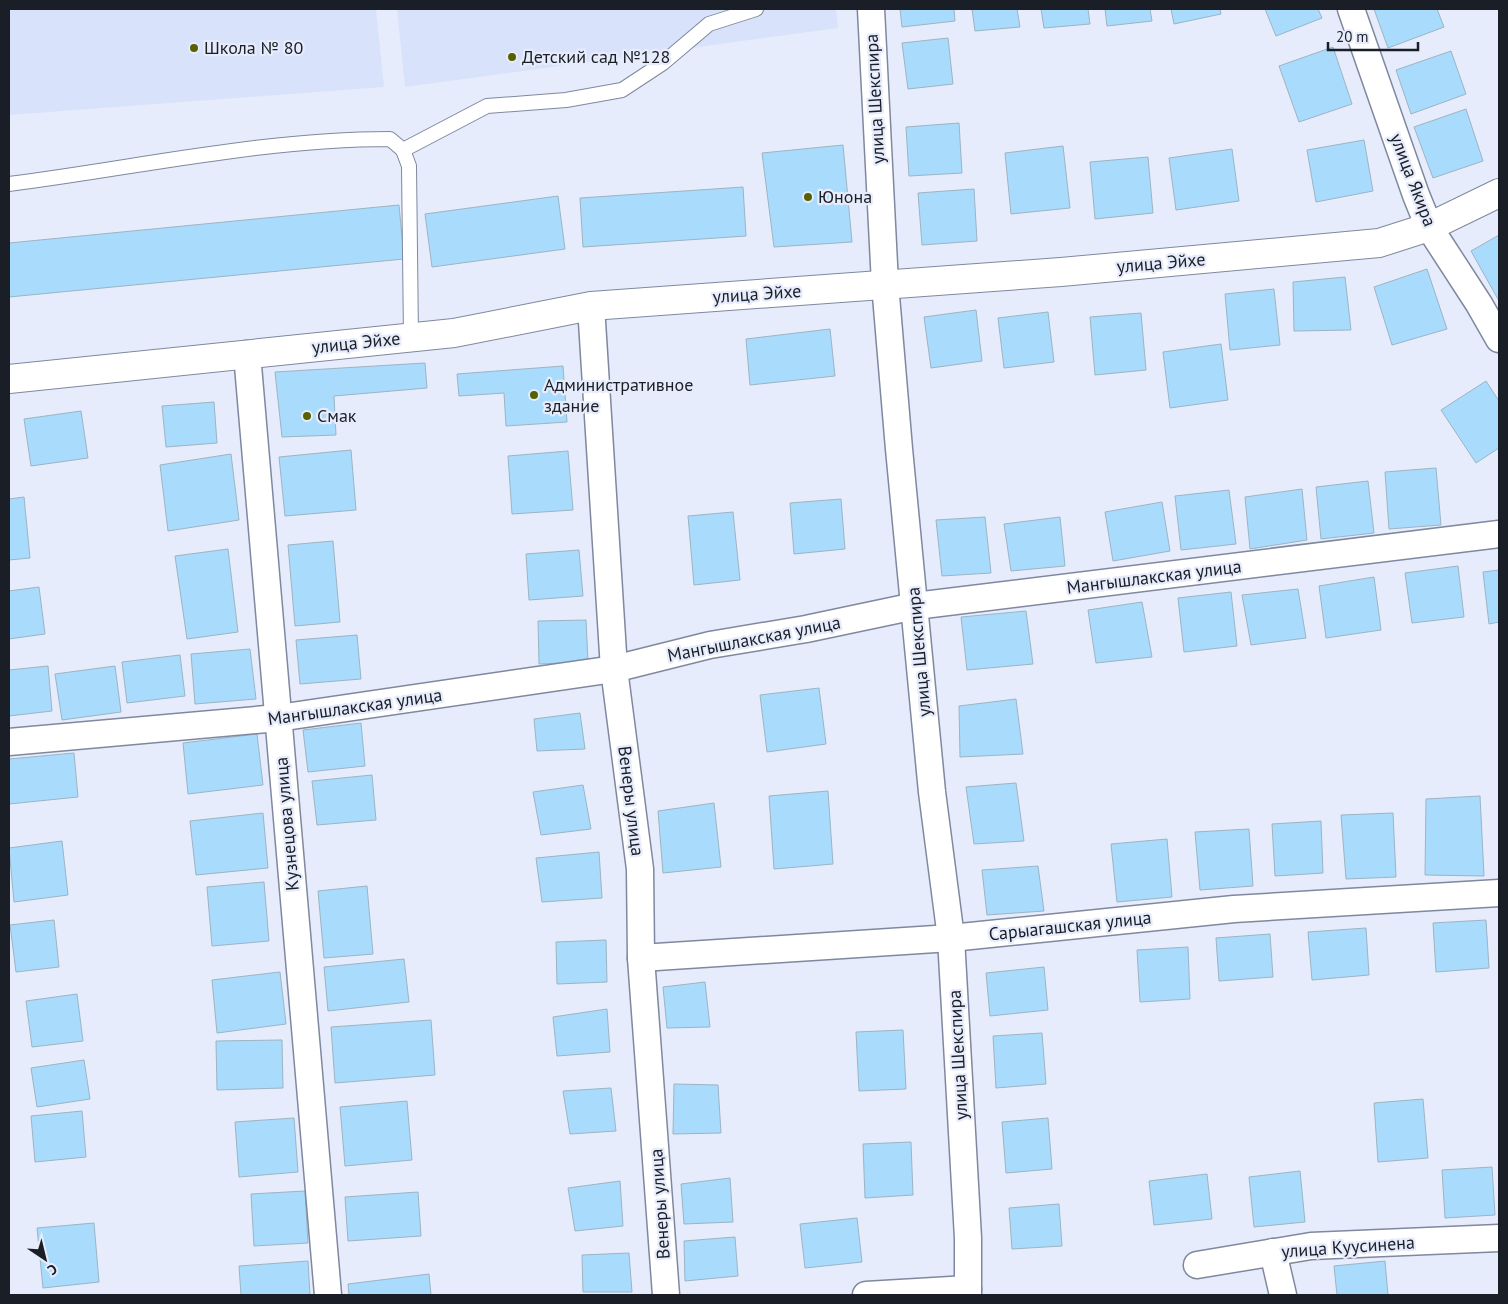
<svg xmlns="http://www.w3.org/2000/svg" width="1508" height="1304" font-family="'PT Sans',sans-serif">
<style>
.built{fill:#d8e2fb}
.building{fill:#a9dbfd;stroke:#9cb4c4}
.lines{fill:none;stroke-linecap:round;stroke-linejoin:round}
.lane-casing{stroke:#7f889e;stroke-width:16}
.street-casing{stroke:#7f889e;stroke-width:29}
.secondary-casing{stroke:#7f889e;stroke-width:30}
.lane{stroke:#fff;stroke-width:14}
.street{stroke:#fff;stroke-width:26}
.secondary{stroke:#fff;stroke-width:28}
.poi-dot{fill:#566100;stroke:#e6ecfb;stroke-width:2}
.labels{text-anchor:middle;stroke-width:4.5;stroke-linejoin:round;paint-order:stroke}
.poi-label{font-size:18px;fill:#1a1e26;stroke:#e6ecfb;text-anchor:start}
.street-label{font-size:18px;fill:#1a1e26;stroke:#e6ecfb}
</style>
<rect width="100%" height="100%" fill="#e6ecfb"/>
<g class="built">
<polygon points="9,9 376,9 384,87 9,115"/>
<polygon points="397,9 836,9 838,28 405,87"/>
</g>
<g class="building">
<polygon points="900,9 954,9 955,21 902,27"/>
<polygon points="972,9 1017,9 1020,27 975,31"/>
<polygon points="1041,9 1088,9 1090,24 1044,28"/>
<polygon points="1105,9 1150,9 1152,21 1107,26"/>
<polygon points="1171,9 1220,9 1221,14 1174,24"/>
<polygon points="1265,9 1318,9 1322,18 1276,36"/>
<polygon points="1374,9 1437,9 1444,27 1388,48"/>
<polygon points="948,38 953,84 908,89 902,43"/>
<polygon points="1333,47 1352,104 1299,122 1279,66"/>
<polygon points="1451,51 1466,94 1411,114 1396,70"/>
<polygon points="1466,109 1483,161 1433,178 1414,127"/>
<polygon points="959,123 962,173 909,176 906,127"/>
<polygon points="1364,140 1373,191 1316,202 1307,150"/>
<polygon points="843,145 852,242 774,247 762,153"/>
<polygon points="1063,146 1070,208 1011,214 1005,153"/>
<polygon points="1232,149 1239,201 1176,210 1169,158"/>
<polygon points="1148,157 1153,213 1095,219 1090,162"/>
<polygon points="743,187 746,236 583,247 580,198"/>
<polygon points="974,189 977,241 922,245 918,193"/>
<polygon points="558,196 565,249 432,267 425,214"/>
<polygon points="399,205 404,259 9,297 9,243"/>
<polygon points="1499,235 1499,301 1471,251"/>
<polygon points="1427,269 1447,329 1392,345 1374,287"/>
<polygon points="1345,277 1351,330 1294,331 1293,282"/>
<polygon points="1274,289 1280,345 1230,350 1225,294"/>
<polygon points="976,310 982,361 931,368 924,317"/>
<polygon points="1048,312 1054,362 1004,368 998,318"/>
<polygon points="1141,313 1146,370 1095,375 1090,317"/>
<polygon points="830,329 835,376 750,385 746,339"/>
<polygon points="1221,344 1228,400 1170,408 1163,352"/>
<polygon points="425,363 427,388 334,396 336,435 282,437 275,372"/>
<polygon points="563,366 567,422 506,426 504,393 459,396 457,374"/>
<polygon points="1486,381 1499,401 1499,448 1476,463 1441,410"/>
<polygon points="214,402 217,443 166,447 162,406"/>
<polygon points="81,411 88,458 31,466 24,419"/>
<polygon points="351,450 356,510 285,516 279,457"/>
<polygon points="568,451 573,510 512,514 508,456"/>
<polygon points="231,454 239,520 168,531 160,465"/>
<polygon points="1436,468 1441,525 1389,529 1385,472"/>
<polygon points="1368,481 1374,533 1321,539 1316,487"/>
<polygon points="1302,489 1307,540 1250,549 1245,497"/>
<polygon points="1229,490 1236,544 1181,550 1175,496"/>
<polygon points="24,497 30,558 9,560 9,499"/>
<polygon points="841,499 845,549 794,554 790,503"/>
<polygon points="1162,502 1170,551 1113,561 1105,512"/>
<polygon points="733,512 740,580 694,585 688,516"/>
<polygon points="985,517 991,573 942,576 936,520"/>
<polygon points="1060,517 1065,566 1011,571 1004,524"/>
<polygon points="333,541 340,622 295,626 288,545"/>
<polygon points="228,549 238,632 187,639 175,556"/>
<polygon points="579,550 583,596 529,600 526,554"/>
<polygon points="1458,566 1464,617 1412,623 1405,573"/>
<polygon points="1499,570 1499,622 1489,624 1483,572"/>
<polygon points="1374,577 1381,630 1326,638 1319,586"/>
<polygon points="39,587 45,634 9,639 9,591"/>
<polygon points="1298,589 1306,638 1251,645 1242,595"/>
<polygon points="1231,592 1237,646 1184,652 1178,598"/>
<polygon points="1142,602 1152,657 1096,663 1088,610"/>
<polygon points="1026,611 1033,664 967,670 961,617"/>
<polygon points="586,620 588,662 539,664 538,621"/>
<polygon points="357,635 361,679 300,684 296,640"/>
<polygon points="250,649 256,699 195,704 191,654"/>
<polygon points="180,655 185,696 127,703 122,662"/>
<polygon points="48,666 52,711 9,716 9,670"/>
<polygon points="115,666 121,712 62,720 55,674"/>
<polygon points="819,688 826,744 767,752 760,695"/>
<polygon points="1016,699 1023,754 960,757 959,706"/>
<polygon points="580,713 585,749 537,751 534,719"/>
<polygon points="361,723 365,766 308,772 303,730"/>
<polygon points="257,734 263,785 188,794 183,743"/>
<polygon points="74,753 78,797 9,804 9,759"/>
<polygon points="372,775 376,820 317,825 312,781"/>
<polygon points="1016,783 1024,841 974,844 966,787"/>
<polygon points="583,785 591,829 541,835 533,792"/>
<polygon points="828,791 833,864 774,869 769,796"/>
<polygon points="1480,796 1484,876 1425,875 1426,799"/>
<polygon points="714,803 721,867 663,873 658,811"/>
<polygon points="263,813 268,868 196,875 190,821"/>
<polygon points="1393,813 1396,877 1346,879 1341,815"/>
<polygon points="1321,821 1323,873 1275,876 1272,824"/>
<polygon points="1249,829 1253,886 1200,890 1195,832"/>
<polygon points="1167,839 1172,897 1117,902 1111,844"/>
<polygon points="62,841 68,895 14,902 9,848"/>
<polygon points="599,852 602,898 542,902 536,858"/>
<polygon points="1038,866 1044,911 987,915 982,870"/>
<polygon points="264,882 269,941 212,946 207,887"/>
<polygon points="367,886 373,954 324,958 318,891"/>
<polygon points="54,920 59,967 16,972 10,925"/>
<polygon points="1486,920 1489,968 1436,972 1433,923"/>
<polygon points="1366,928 1369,975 1312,980 1308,932"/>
<polygon points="1270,934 1273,977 1219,981 1216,938"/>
<polygon points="606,940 607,982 557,984 556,942"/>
<polygon points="1188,947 1190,999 1140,1002 1137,950"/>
<polygon points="404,959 409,1002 328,1011 324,967"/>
<polygon points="1044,967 1048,1010 990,1016 986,973"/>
<polygon points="280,972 286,1024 217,1033 212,980"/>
<polygon points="705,982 710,1027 667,1028 663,987"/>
<polygon points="77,994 83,1041 32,1047 26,1001"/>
<polygon points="607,1009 610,1052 557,1056 553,1017"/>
<polygon points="431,1020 435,1075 335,1083 331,1027"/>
<polygon points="903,1030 906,1089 859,1091 856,1032"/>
<polygon points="1042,1033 1046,1084 996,1088 993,1036"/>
<polygon points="282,1040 283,1088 217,1090 216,1041"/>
<polygon points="84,1060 90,1099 37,1107 31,1068"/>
<polygon points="674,1084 718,1085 721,1133 673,1134"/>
<polygon points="611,1088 616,1131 570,1134 563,1091"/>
<polygon points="1423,1099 1428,1158 1378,1162 1374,1103"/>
<polygon points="407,1101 412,1160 345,1166 340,1107"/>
<polygon points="82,1111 86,1157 35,1162 31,1116"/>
<polygon points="294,1118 298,1172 239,1177 235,1122"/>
<polygon points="1048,1118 1052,1169 1006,1173 1002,1122"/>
<polygon points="911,1142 913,1195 865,1198 863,1144"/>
<polygon points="1492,1167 1495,1215 1445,1218 1442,1170"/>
<polygon points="1300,1171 1305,1222 1254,1227 1249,1177"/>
<polygon points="1207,1174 1212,1219 1154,1225 1149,1181"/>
<polygon points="730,1178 733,1222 684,1224 681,1184"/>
<polygon points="620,1181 623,1226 575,1231 568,1188"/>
<polygon points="305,1191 308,1243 254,1246 251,1194"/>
<polygon points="418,1192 421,1236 348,1241 345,1197"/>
<polygon points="1059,1204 1062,1246 1012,1249 1009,1208"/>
<polygon points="857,1218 862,1262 805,1268 800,1224"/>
<polygon points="94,1223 99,1282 43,1288 37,1228"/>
<polygon points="735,1237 738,1276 685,1281 684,1241"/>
<polygon points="629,1253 632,1292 583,1292 582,1255"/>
<polygon points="308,1261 310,1295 241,1295 239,1266"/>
<polygon points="1385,1261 1388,1295 1337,1295 1334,1266"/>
<polygon points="429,1274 431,1295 349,1295 348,1284"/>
</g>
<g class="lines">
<defs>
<g id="lane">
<polyline points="403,150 487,106 566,100 622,90 663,63 709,24 756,9"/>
<path d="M9,184C135,168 262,139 390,139L403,150L409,166L411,337"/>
</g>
<g id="street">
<polyline points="871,9 885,284 899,449 932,792 951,938 968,1238 968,1295"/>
<polyline points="1351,9 1416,195 1429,227 1479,304 1499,339"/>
<polyline points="591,306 614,669 640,869 641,958 666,1295"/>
<polyline points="247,354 328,1295"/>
<polyline points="9,742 278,718 614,669 710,645 806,629 915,606 1499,534"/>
<polyline points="641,958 951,938 1234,909 1499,893"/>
<polyline points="1273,1252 1283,1295"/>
<polyline points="1197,1265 1311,1246 1499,1238"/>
<polyline points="866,1295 968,1289"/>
</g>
<polyline id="secondary" points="9,379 454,333 591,306 1061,272 1379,243 1429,227 1499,193"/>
</defs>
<use href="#lane" class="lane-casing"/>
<use href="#street" class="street-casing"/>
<use href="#secondary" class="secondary-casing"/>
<use href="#lane" class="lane"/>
<use href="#street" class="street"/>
<use href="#secondary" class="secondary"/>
</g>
<g class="poi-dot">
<circle cx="194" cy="48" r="5"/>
<circle cx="512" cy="57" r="5"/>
<circle cx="808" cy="197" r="5"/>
<circle cx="534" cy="395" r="5"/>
<circle cx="307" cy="416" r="5"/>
</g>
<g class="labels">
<g class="poi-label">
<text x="204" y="54">Школа № 80</text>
<text x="522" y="63">Детский сад №128</text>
<text x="818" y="203">Юнона</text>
<text x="544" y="391">Административное<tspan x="544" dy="21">здание</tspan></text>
<text x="317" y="422">Смак</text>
</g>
<g class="street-label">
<text transform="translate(875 99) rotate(-93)" y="6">улица Шекспира</text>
<text transform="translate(1413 180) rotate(69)" y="6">улица Якира</text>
<text transform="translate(1161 263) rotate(-5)" y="6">улица Эйхе</text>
<text transform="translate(757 294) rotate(-4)" y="6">улица Эйхе</text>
<text transform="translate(356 343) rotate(-6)" y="6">улица Эйхе</text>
<text transform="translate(1154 577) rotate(-7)" y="6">Мангышлакская улица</text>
<text transform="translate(754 639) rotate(-11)" y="6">Мангышлакская улица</text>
<text transform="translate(919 652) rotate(-95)" y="6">улица Шекспира</text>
<text transform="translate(355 707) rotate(-8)" y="6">Мангышлакская улица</text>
<text transform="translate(631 801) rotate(83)" y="6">Венеры улица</text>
<text transform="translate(287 824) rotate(-95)" y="6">Кузнецова улица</text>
<text transform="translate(1070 926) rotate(-6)" y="6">Сарыагашская улица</text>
<text transform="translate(958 1055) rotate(-93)" y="6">улица Шекспира</text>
<text transform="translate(660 1204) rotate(-94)" y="6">Венеры улица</text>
<text transform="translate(1348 1247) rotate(-4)" y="6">улица Куусинена</text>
</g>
</g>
<rect width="1508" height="1304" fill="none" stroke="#1a1e26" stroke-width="20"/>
<g transform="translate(45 1259) rotate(145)" stroke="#e6ecfb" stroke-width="4" paint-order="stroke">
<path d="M0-4L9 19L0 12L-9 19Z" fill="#1a1e26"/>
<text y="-8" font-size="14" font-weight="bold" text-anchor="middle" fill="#1a1e26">С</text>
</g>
<path d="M1328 42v8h90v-8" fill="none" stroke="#1a1e26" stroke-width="2.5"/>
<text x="1336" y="42" font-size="15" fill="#1a1e26" stroke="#e6ecfb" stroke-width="4" paint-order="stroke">20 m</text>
</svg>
